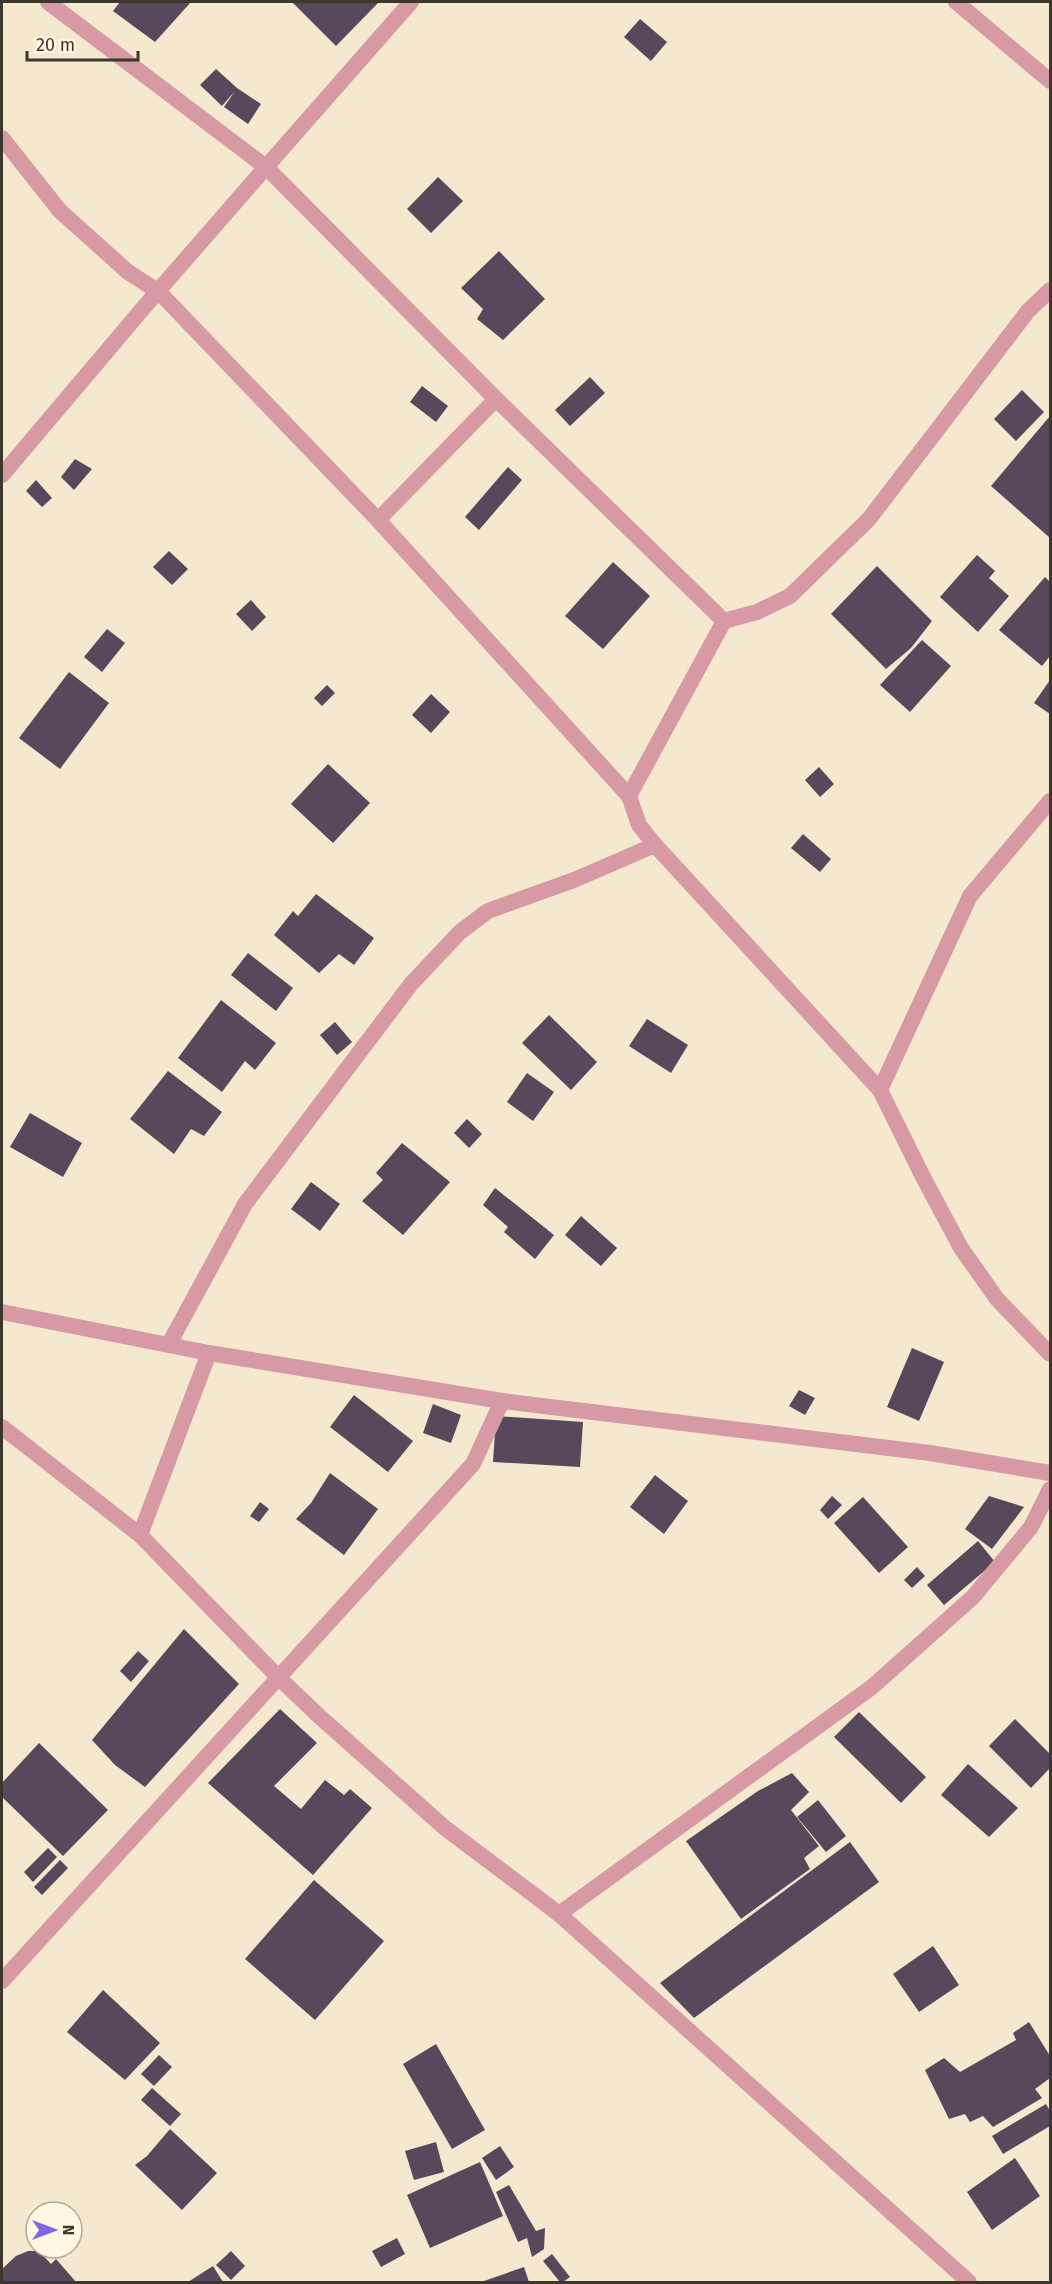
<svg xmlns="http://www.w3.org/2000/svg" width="1052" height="2284" font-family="'Fira Sans',sans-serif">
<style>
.building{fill:#58485b}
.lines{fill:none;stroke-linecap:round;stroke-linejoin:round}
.minor{stroke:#d79aa5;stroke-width:16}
</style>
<rect width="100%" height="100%" fill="#f4e9cf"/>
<g class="building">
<polygon points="120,2 191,2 155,42 113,11"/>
<polygon points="292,2 379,2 336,46"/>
<polygon points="640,19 667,42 651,61 624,37"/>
<polygon points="216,69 237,88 261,104 248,124 224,107 235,91 222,106 200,85"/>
<polygon points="438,177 463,201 431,233 407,209"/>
<polygon points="499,251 545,299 503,340 477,319 483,309 461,288"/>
<polygon points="590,377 605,393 570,426 555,410"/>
<polygon points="422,386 448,406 436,422 410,402"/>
<polygon points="1022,390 1044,412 1016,441 994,419"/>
<polygon points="1050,416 1050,538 991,486"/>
<polygon points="75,459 92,469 74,490 61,477"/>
<polygon points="508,467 522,480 479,530 465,517"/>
<polygon points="36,480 52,498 42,507 26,491"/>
<polygon points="169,551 188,569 172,585 153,567"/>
<polygon points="977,555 995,571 989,578 1009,596 978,632 940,597"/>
<polygon points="613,562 650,596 603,649 565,616"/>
<polygon points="877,566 932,621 911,648 886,669 831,614"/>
<polygon points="1045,577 1050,582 1050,656 1042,666 999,630"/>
<polygon points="251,600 266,617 252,631 236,614"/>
<polygon points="107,629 125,643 102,672 84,657"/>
<polygon points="922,640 951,666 910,712 880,685"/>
<polygon points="69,672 109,703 60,769 19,738"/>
<polygon points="1050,680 1050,714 1034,703"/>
<polygon points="327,685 335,693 322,706 314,698"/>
<polygon points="431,694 450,712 431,733 412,715"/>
<polygon points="328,764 370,803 333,843 291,804"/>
<polygon points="819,767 834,784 820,797 805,780"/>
<polygon points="803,834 831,859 820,872 791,848"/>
<polygon points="316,894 374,938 354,965 339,954 319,973 274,935 293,911 298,916"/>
<polygon points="248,953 293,988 276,1011 231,975"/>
<polygon points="221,1000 276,1043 255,1070 245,1061 222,1092 178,1058"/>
<polygon points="549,1015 597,1062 571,1090 522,1043"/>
<polygon points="647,1019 688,1045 671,1073 629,1046"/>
<polygon points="335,1022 352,1042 337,1055 320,1035"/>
<polygon points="168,1071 222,1112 204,1136 191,1129 174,1154 130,1119"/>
<polygon points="527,1073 554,1092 533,1121 507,1102"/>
<polygon points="30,1113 82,1143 63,1177 10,1147"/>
<polygon points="467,1119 482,1134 469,1148 454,1133"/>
<polygon points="402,1143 450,1182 403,1235 362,1201 383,1180 376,1173"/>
<polygon points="311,1182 340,1204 320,1231 291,1209"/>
<polygon points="495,1188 554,1235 535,1259 504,1232 508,1227 483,1205"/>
<polygon points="581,1216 617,1248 601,1266 565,1235"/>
<polygon points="912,1348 944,1362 919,1421 887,1407"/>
<polygon points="799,1390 815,1398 805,1415 789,1406"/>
<polygon points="354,1395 413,1441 388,1472 330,1427"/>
<polygon points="433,1404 461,1415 451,1443 423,1433"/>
<polygon points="496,1416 583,1422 580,1467 493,1462"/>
<polygon points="330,1473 378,1509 344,1555 296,1519 311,1503"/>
<polygon points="655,1475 688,1501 664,1534 630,1507"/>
<polygon points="832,1496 842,1505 828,1519 820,1510"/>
<polygon points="989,1496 1024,1507 992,1549 965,1529"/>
<polygon points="863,1497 908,1547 879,1573 834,1523"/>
<polygon points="260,1502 269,1509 259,1522 250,1516"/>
<polygon points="978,1541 995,1562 944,1605 927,1585"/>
<polygon points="917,1567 925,1576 912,1588 904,1580"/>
<polygon points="184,1629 239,1684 145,1787 115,1765 92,1740"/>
<polygon points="138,1651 149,1661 131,1682 120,1671"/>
<polygon points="280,1709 317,1743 274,1786 301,1809 325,1780 344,1795 350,1789 372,1808 313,1875 208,1783"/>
<polygon points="859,1712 926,1777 901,1803 834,1737"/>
<polygon points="1015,1719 1050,1754 1050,1768 1031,1788 989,1746"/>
<polygon points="39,1743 108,1810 63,1856 2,1797 2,1783"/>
<polygon points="968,1764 1018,1808 989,1837 941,1795"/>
<polygon points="792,1773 809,1792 791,1810 819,1846 804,1858 810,1869 741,1919 686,1841 758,1791"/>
<polygon points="818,1800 846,1836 826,1852 797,1817"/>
<polygon points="850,1842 879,1882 694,2018 660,1983"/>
<polygon points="48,1848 57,1857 33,1882 24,1872"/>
<polygon points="60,1860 68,1868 42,1895 34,1887"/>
<polygon points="314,1880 384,1941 315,2020 245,1959"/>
<polygon points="933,1946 959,1985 919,2012 893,1974"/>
<polygon points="103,1990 160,2043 125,2080 67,2032"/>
<polygon points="1029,2022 1050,2056 1050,2078 1035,2089 1042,2098 993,2127 983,2116 970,2122 965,2114 949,2119 925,2070 944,2058 960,2072 1016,2040 1013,2033"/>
<polygon points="436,2044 485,2130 452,2149 403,2064"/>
<polygon points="159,2055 172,2067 154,2086 141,2074"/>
<polygon points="152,2088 181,2114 170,2126 141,2100"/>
<polygon points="1046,2104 1050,2111 1050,2126 1003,2154 992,2136"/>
<polygon points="170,2129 217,2173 182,2210 135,2165 147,2156"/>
<polygon points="436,2142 444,2172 414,2180 405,2151"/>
<polygon points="500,2146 514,2167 496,2180 482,2158"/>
<polygon points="1015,2158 1040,2196 992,2230 967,2192"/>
<polygon points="480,2162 503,2216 430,2248 407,2195"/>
<polygon points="509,2185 536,2231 545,2228 544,2249 532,2257 527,2238 518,2242 496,2192"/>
<polygon points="397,2238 405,2254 381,2267 372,2251"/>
<polygon points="28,2251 39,2251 51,2264 56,2259 76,2282 2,2282 2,2269 16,2256"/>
<polygon points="231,2251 245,2266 231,2280 216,2265"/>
<polygon points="552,2254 570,2277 563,2282 560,2282 543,2261"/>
<polygon points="213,2266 223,2282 188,2282"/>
<polygon points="524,2267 529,2282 481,2282"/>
</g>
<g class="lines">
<g class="minor">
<polyline points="411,2 266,167 496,399 724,621 629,796 639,825 655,845 880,1090 923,1177 961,1248 997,1299 1050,1354"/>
<polyline points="956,2 1050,81"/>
<polyline points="2,138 60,211 128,272 159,292 378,520 629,796"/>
<polyline points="2,475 145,306 266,167 48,2"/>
<polyline points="378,520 496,399"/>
<polyline points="724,621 757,612 790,596 869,519 1028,311 1050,290"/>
<polyline points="880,1090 970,896 1050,801"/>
<polyline points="2,1312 209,1353 502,1401 930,1453 1050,1473"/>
<polyline points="169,1344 245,1204 411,984 460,932 488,911 574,880 655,845"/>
<polyline points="2,1427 140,1535 278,1677 320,1717 445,1828 559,1914 969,2282"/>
<polyline points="140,1535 209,1353"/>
<polyline points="559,1914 872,1687 973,1597 1031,1527 1050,1489"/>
<polyline points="2,1981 473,1464 502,1401"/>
</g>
</g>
<rect width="1052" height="2284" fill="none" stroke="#3b372c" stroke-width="6"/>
<g transform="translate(54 2230) rotate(90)"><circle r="28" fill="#fff7e1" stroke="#b1aa99" stroke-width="1.5"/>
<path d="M0-4.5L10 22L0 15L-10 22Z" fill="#7c68e3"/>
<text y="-9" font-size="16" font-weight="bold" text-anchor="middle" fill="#3b372c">N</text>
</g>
<path d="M27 51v9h111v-9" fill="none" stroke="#3b372c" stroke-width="3"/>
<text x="36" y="51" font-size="18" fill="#3b372c" stroke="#fff7e1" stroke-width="4.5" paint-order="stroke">20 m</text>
</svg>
